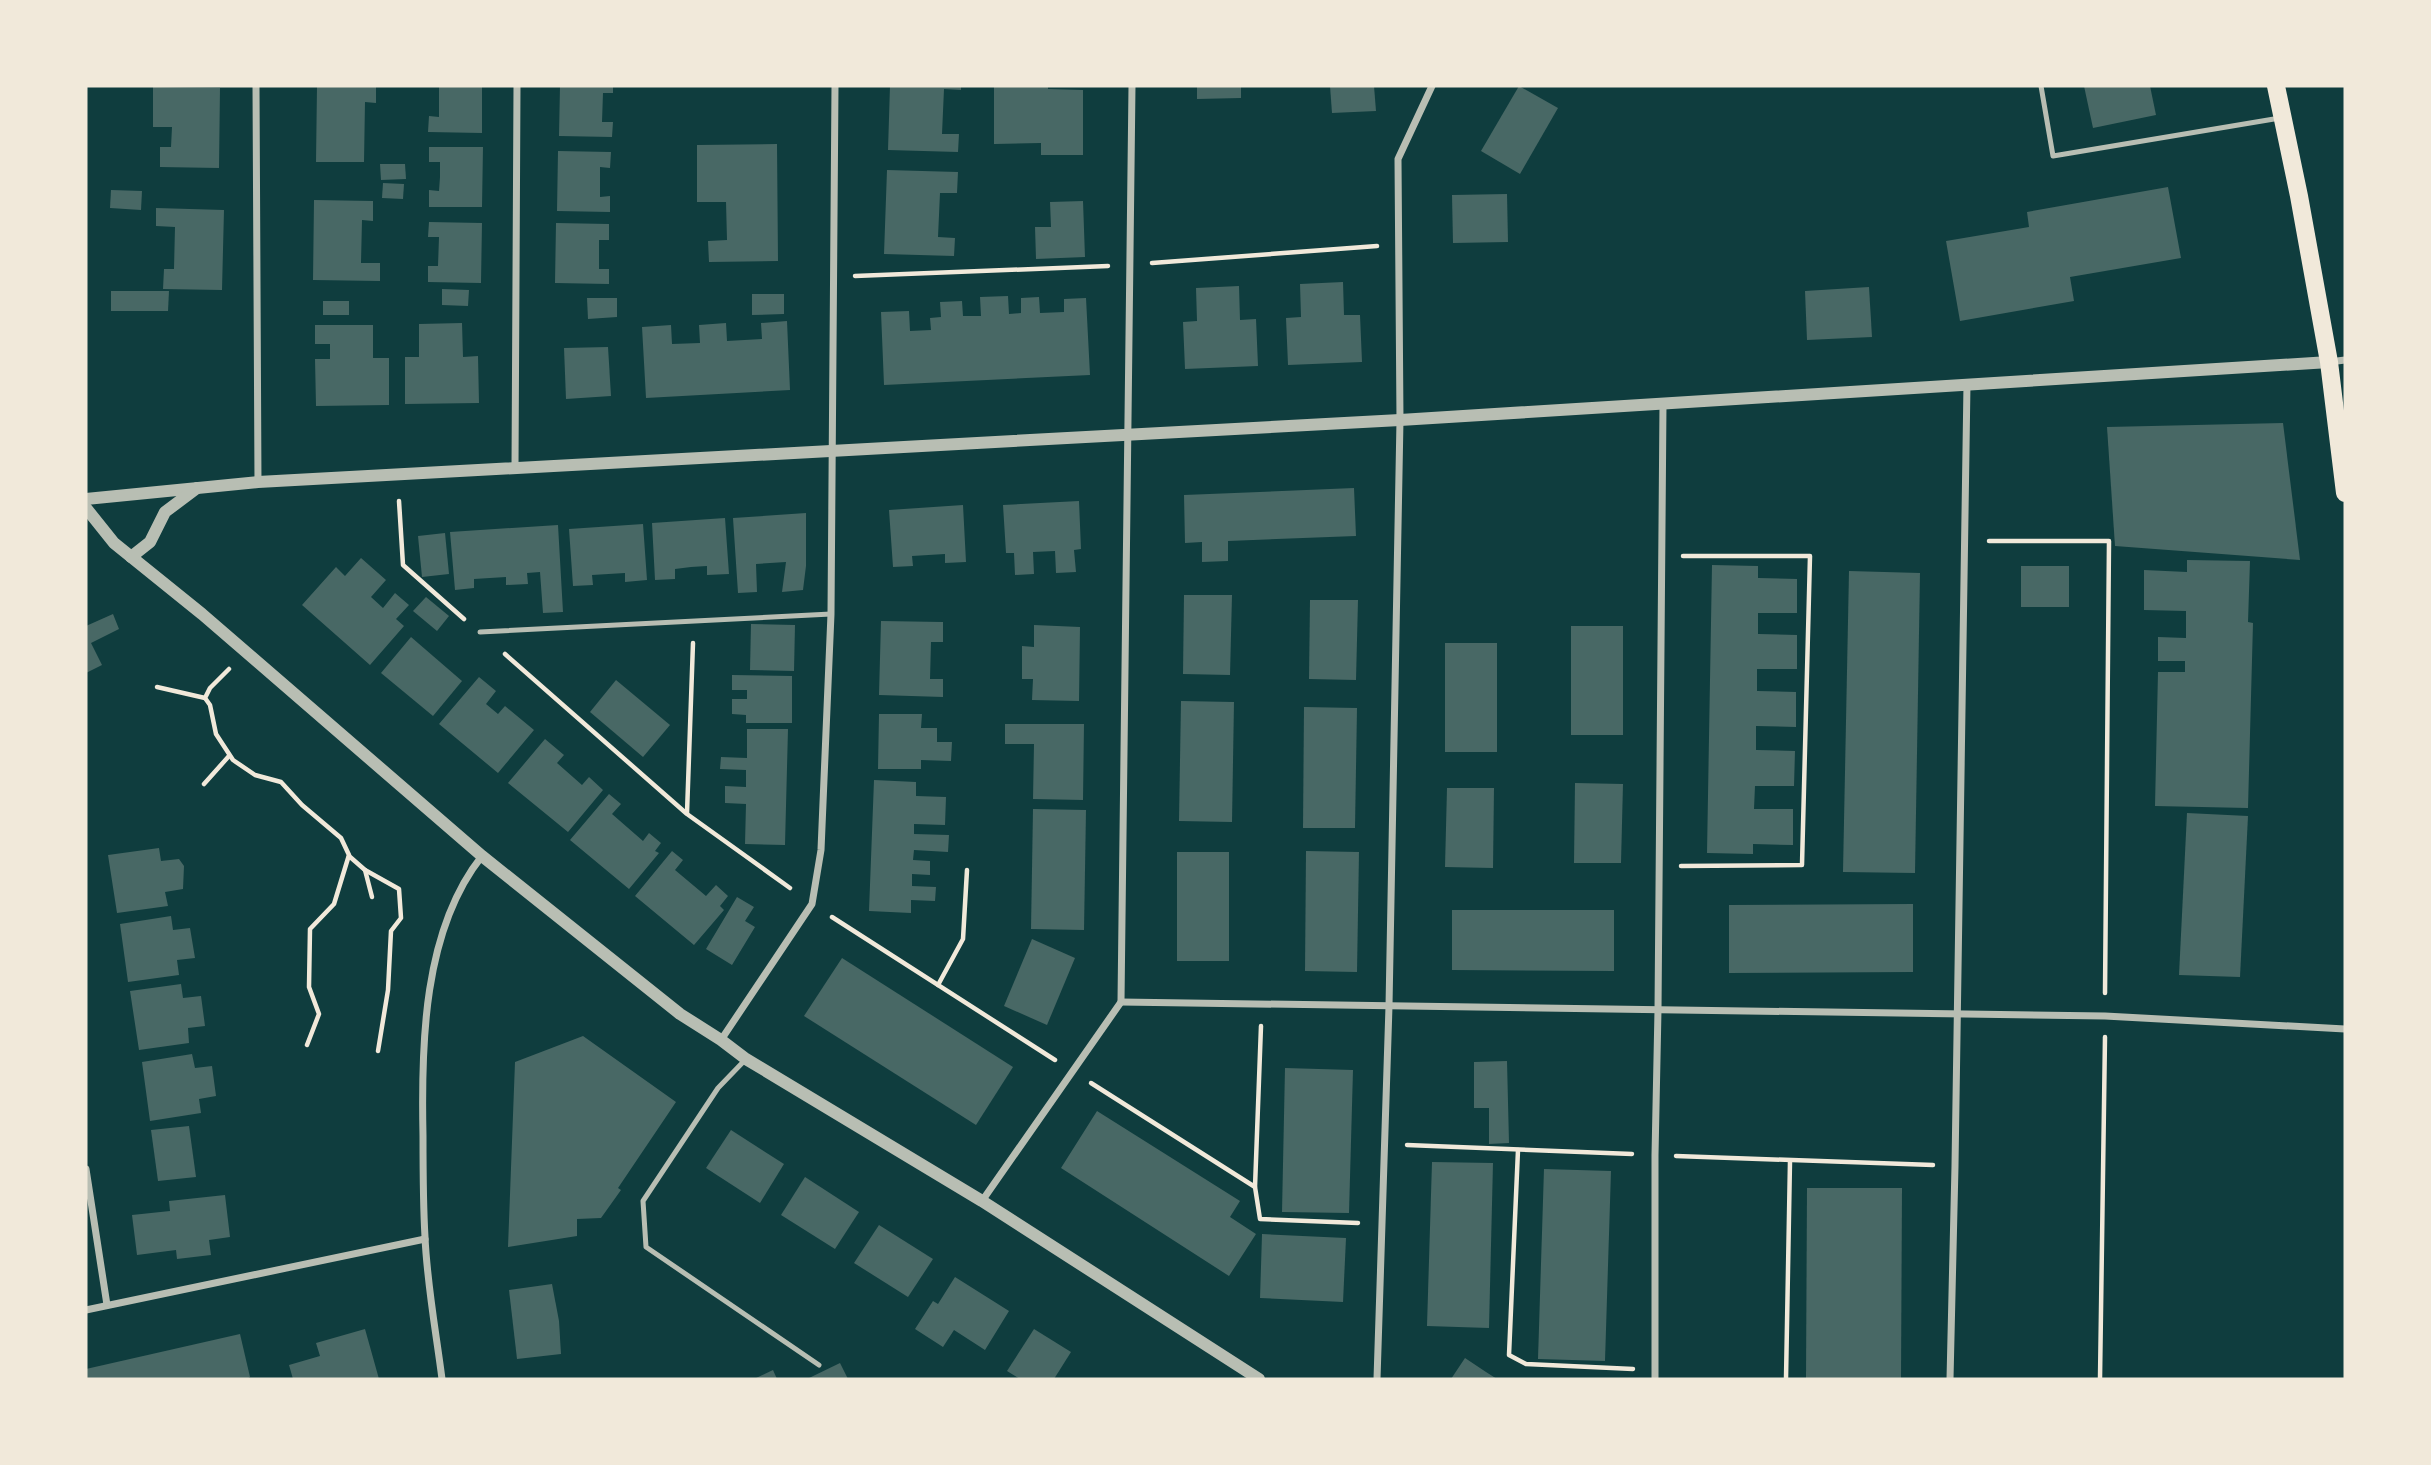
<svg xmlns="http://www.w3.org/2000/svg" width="2431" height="1465" font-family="'Nunito Sans',sans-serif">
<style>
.building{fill:#486865}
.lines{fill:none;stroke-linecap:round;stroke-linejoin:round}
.path{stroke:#f1e9da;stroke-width:4.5}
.service{stroke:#b8beb3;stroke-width:5}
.minor{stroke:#b8beb3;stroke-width:7}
.tertiary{stroke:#b8beb3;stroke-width:12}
.primary{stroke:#f1e9da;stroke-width:18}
</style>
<rect width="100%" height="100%" fill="#0f3d3e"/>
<g class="building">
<polygon points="317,86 376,86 376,103 365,102 364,162 316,162"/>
<polygon points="439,86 482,86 482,133 428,132 429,116 439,117"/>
<polygon points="560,86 613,86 613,93 603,93 602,122 613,122 612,137 559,136"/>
<polygon points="890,86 961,86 961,90 944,89 942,134 959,134 958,152 888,150"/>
<polygon points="994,86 1048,86 1048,89 1083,90 1083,155 1041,155 1041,143 994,144"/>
<polygon points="1197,86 1241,86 1241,98 1197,99"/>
<polygon points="1330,86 1374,86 1376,111 1332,113"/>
<polygon points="1519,86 1558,108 1520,174 1481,151"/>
<polygon points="2084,86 2150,86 2156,115 2093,128"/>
<polygon points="153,87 220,88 219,168 160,167 160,147 171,147 172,127 153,127"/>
<polygon points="777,144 778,261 709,262 708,241 727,240 726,202 697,202 697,145"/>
<polygon points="429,147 483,147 482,207 429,207 429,190 439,191 440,177 440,162 429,162"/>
<polygon points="558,151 611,152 610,168 600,167 600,197 610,196 610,212 557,211"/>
<polygon points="380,164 405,164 406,179 381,180"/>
<polygon points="887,170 958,172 957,193 940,193 938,237 955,238 954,256 884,254"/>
<polygon points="383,183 404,184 403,199 382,198"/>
<polygon points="2168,187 2181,258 2070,277 2074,301 1960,321 1946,241 2029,227 2027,212"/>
<polygon points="111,190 142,191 141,210 110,208"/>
<polygon points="1507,194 1508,242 1453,243 1452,195"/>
<polygon points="314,200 373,201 373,221 362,220 361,263 380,263 380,281 313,280"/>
<polygon points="1083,201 1085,257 1036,259 1035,227 1051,227 1050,202"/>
<polygon points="156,208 224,210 222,290 163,289 164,269 174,269 175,227 156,226"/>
<polygon points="429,222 482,223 481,283 428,282 428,266 438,266 439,237 428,237"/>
<polygon points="556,223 609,224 609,240 599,240 599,269 609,269 609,284 555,283"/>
<polygon points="1343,282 1344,315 1360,315 1362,362 1288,365 1286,318 1301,317 1300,284"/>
<polygon points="1239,286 1240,320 1256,319 1258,366 1185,369 1183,322 1197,321 1196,288"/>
<polygon points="1869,287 1872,337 1807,340 1805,291"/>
<polygon points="442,289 469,290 468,306 442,305"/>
<polygon points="111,291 169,291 168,311 111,311"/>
<polygon points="752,294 784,294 784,314 752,315"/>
<polygon points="1008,296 1009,314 1021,313 1021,298 1039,297 1040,313 1064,312 1064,299 1086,298 1090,375 884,385 881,312 909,311 910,331 931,330 930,318 941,317 940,302 962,301 963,316 981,316 980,297"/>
<polygon points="587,298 617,298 617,317 588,319"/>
<rect x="323" y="301" width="26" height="14"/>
<polygon points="787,321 790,390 646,398 642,327 671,325 672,344 700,343 699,325 726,323 727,341 762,339 761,323"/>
<polygon points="462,323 463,357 478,356 479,403 405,404 405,357 419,357 419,324"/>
<polygon points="315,325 373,325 373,358 389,358 389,405 316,406 315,359 330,359 330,344 315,344"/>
<polygon points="608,347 611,396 566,399 564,348"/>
<polygon points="2283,423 2300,560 2115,546 2107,427"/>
<polygon points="1354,488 1356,536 1228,541 1228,561 1202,562 1202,542 1185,543 1184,495"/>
<polygon points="1079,501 1081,549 1074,550 1076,572 1056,573 1055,551 1033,552 1034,574 1015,575 1014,553 1006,553 1003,505"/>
<polygon points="963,505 966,562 945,563 945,554 912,556 913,566 893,567 889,510"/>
<polygon points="806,513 806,566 803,590 782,592 786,562 756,564 757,592 738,593 733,518"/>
<polygon points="725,518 729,574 707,575 707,566 691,567 675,569 675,579 655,580 652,523"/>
<polygon points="643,524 647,580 625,582 625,573 592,575 593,585 573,586 569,529"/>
<polygon points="558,525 563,612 543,613 540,572 527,573 528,584 506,585 506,577 474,579 474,588 455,590 450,532"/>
<polygon points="445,533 449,574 422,577 418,536"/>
<polygon points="361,558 386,580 371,597 383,608 395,593 409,605 396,619 404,626 370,665 302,605 336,567 345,576"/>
<polygon points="2187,560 2250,561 2248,622 2253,623 2248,808 2155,806 2158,672 2185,672 2185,661 2158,661 2158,637 2186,638 2186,611 2144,610 2144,570 2187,572"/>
<polygon points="1712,565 1758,566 1758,578 1797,579 1797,613 1758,613 1758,634 1797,635 1797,669 1757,669 1757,691 1796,692 1796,727 1756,726 1756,750 1795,751 1794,786 1755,786 1754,809 1793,809 1793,845 1753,844 1753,854 1707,853"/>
<rect x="2021" y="566" width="48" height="41"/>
<polygon points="1849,571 1920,573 1915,873 1843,872"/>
<polygon points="1184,595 1232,595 1230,675 1183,674"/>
<polygon points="426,597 449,616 437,631 413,611"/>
<polygon points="1310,600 1358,600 1356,680 1309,679"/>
<polygon points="113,614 119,629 91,643 102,665 86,673 86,626"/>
<polygon points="881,621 943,622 943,642 931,642 930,679 943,679 943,697 879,695"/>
<polygon points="751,624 795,625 794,671 750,670"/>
<polygon points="1034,625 1080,627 1079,701 1032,700 1033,679 1022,679 1022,646 1034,647"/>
<rect x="1571" y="626" width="52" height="109"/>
<polygon points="411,637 462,681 433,716 381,673"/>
<rect x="1445" y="643" width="52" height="109"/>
<polygon points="732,675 792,676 792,723 746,723 746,715 732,714 732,699 747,699 747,690 732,690"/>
<polygon points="479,677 496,691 486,704 498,714 505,706 534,730 498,773 439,724"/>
<polygon points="616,680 670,725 643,757 590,712"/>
<polygon points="1181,701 1234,702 1232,822 1179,821"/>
<polygon points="1304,707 1357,708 1355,828 1303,828"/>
<polygon points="879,714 922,714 921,728 937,728 937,742 952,742 951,761 921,760 921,769 878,769"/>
<polygon points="1005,724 1084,724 1083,800 1033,799 1034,744 1005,744"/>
<polygon points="747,729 788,729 785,845 745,844 746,804 725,803 725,786 746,787 746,770 720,769 721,757 747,758"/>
<polygon points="545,739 564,755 557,763 582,785 589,777 603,790 568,832 508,783"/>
<polygon points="874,780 916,782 916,796 946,797 945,825 914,824 914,834 949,835 948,852 914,850 913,860 930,861 930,875 912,874 912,886 936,887 935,901 911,900 911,913 869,911"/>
<polygon points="1575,783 1623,784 1621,863 1574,863"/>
<polygon points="1447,788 1494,788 1493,868 1445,867"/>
<polygon points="609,794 621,804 612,814 643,841 649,833 661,843 655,851 659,853 629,889 570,840"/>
<polygon points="1033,809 1086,810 1084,930 1031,929"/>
<polygon points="2187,813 2248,816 2240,977 2179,975"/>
<polygon points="159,848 161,861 179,859 184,866 183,889 165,892 168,906 117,913 108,855"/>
<polygon points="672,851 683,860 675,870 706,896 716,885 728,896 720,906 724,910 694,945 635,896"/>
<polygon points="1306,851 1359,852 1357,972 1305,971"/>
<rect x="1177" y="852" width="52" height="109"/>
<polygon points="737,897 754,907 745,921 755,927 732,965 706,949"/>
<polygon points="1913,904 1913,972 1729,973 1729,905"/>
<polygon points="1452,910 1614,910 1614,971 1452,970"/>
<polygon points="171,916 173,930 190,928 195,958 177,960 179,975 128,982 120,924"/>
<polygon points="1032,939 1075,958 1047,1025 1004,1006"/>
<polygon points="842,958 1013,1067 976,1125 804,1016"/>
<polygon points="181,984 183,998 201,996 205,1026 188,1028 189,1043 139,1050 130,991"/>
<polygon points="583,1036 676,1102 618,1188 621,1190 601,1218 577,1219 577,1236 508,1247 515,1062"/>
<polygon points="192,1054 195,1068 212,1066 216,1096 199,1099 201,1113 150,1121 142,1062"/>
<polygon points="1507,1061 1509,1143 1489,1144 1489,1108 1474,1108 1474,1062"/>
<polygon points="1285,1068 1353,1070 1349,1213 1282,1212"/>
<polygon points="1097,1111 1240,1201 1230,1217 1256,1234 1229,1276 1061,1168"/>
<polygon points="189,1126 196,1177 158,1181 151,1130"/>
<polygon points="731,1130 784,1164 760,1203 706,1168"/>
<polygon points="1432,1162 1493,1163 1489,1328 1427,1326"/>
<polygon points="1544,1169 1611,1171 1605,1361 1538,1359"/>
<polygon points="805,1177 859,1212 835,1249 781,1215"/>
<polygon points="1807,1188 1902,1188 1901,1379 1806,1379"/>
<polygon points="225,1195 230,1237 209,1240 211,1255 177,1259 176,1250 137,1255 132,1215 170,1211 169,1201"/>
<polygon points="879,1225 933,1259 908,1297 854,1263"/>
<polygon points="1262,1234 1346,1238 1343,1302 1260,1298"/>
<polygon points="955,1277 1009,1311 985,1350 954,1330 943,1347 915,1329 933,1301 938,1304"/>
<polygon points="552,1284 559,1321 561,1354 517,1359 509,1290"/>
<polygon points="365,1329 379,1379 293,1379 289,1365 320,1356 316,1343"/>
<polygon points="1034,1329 1071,1352 1054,1379 1020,1379 1007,1371"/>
<polygon points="240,1334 250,1377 247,1379 86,1379 86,1369"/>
<polygon points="1465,1358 1486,1372 1497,1379 1451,1379"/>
<polygon points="840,1363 848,1379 807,1379"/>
<polygon points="773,1370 777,1379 754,1379"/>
</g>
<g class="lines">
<g class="path">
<polyline points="1152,263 1377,246"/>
<polyline points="855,276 1108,266"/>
<polyline points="399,501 403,565 464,619"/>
<polyline points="1989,541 2109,541 2105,993"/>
<polyline points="505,654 687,814 790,888"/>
<polyline points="229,669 210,688 205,698 210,705 216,734 233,760 255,775 281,782 302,805 341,838 349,855 334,904 310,929 309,987 319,1014 307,1045"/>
<polyline points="157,687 205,698"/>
<polyline points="204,784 229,756"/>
<polyline points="687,813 693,643"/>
<polyline points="349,856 365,870 372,897"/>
<polyline points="1681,866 1802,865 1810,556 1683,556"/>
<polyline points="365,870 399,889 401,918 391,931 388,990 378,1051"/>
<polyline points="832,917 1055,1060"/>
<polyline points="938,985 963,939 967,870"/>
<polyline points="1091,1083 1255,1187 1261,1026"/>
<polyline points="1407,1145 1632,1154"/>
<polyline points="1518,1150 1509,1355 1526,1364 1633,1369"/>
<polyline points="1676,1156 1933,1165"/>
<polyline points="1255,1187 1260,1219 1358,1223"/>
<polyline points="1786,1379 1790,1161"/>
<polyline points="2100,1379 2105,1037"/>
</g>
<g class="service">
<polyline points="2041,86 2053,156 2280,118"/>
<polyline points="480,632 831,614"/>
<polyline points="746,1059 718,1088 643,1201 646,1247 819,1365"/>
</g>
<g class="minor">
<polyline points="256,86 258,482"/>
<polyline points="2329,362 2345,360"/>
<polyline points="515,468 517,86"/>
<polyline points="1121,1002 2105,1016 2345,1029"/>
<polyline points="721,1040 812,904 821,850 831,614 835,86"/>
<polyline points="86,1169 107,1305"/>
<polyline points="982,1201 1121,1002 1132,86"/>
<polyline points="86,1310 425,1239"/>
<path d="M442,1379C436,1332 427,1284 425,1237C423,1203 423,1169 423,1136C421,1045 423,930 482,856"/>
<polyline points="1377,1379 1389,1006 1400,420 1398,159 1432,86"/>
<polyline points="1655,1379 1655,1155 1658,1010 1663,404"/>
<polyline points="1950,1379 1955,1166 1967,384"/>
</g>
<g class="tertiary">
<polyline points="86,499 258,482 1400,420 2329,362"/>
<polyline points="86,508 114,543 202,614 482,856 680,1014 721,1040 746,1059 982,1201 1259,1379"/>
<polyline points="131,557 150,542 165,512 197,488"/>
</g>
<polyline class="primary" points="2276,86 2299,196 2329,362 2345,493"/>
</g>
<rect width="2431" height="1465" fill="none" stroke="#f1e9da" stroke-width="175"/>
</svg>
